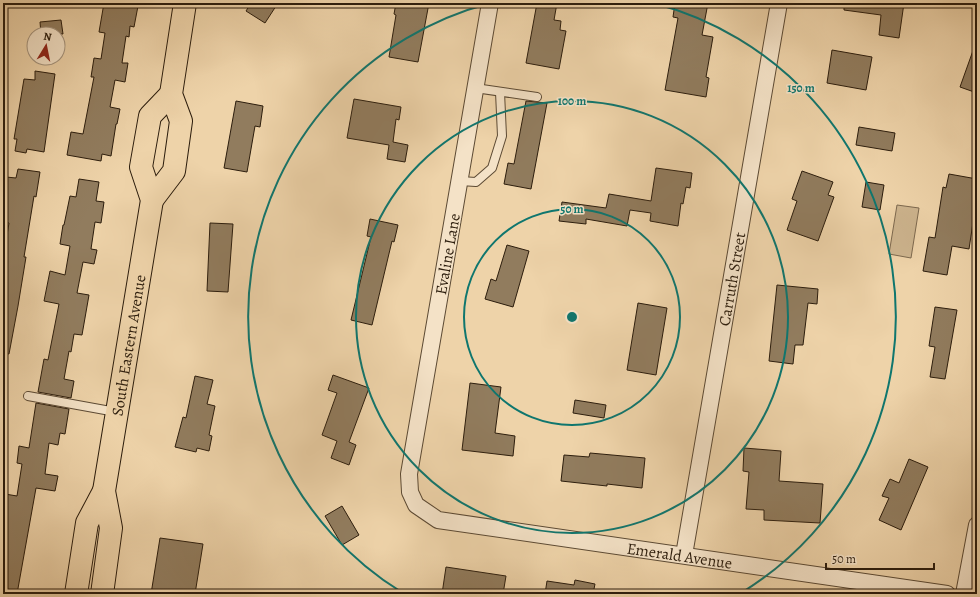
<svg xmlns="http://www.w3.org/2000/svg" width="980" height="597" font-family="Alegreya,serif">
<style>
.green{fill:#cdb48e;stroke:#7c684e}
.building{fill:#917c5e;stroke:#2c1d0d}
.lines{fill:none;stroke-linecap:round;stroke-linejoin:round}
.service-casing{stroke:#5c4a34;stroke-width:10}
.minor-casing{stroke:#5c4a34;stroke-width:18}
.primary-casing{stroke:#2c1d0d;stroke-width:24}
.service{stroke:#f4e2c7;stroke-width:8}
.minor{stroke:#f4e2c7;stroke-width:16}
.primary{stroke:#eed3a9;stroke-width:22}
.ring{fill:none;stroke:#0f766e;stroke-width:2}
.labels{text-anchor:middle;stroke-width:3;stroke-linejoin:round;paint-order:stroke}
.street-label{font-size:16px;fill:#2c1d0d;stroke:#f4e2c7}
.centre{fill:#0f766e;stroke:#f4e2c7;stroke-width:2}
.ring-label{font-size:12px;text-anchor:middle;font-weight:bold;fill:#0f766e;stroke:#f4e2c7;stroke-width:3;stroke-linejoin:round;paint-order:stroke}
</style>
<rect width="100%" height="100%" fill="#eed3a9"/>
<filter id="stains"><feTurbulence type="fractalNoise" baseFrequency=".005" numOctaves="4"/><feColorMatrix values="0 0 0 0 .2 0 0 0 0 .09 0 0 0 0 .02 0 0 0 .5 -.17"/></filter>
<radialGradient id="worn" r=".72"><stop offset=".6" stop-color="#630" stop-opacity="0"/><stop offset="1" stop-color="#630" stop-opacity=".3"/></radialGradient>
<polygon class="green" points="897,205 919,208 911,258 889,254"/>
<g class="building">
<polygon points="104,3 119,3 138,6 134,27 130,26 129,37 126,36 122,63 128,63 125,82 115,80 110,107 120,109 117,124 116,124 111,156 102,154 101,161 67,155 71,132 83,134 94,77 91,77 94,58 101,59 105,33 99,32"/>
<polygon points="251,3 278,3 265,23 246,11"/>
<polygon points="396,3 429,3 418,62 389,57 396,15 394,14"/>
<polygon points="537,3 557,3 554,20 561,21 560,30 566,31 559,69 526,63"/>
<polygon points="675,3 708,3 702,35 713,37 706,77 709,78 706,97 665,90 678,18 673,17"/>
<polygon points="844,3 904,3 899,38 879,35 881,15 844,10"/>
<polygon points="61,20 63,34 41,34 40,22"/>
<polygon points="975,45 977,45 977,93 960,87"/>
<polygon points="832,50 872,57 866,90 827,83"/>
<polygon points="35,71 55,74 44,152 27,149 26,153 15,151 17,139 14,139 24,79 35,80"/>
<polygon points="354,99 401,107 399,120 396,119 393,142 408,145 405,162 387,159 389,145 347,138"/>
<polygon points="236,101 263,106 260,127 255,126 247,172 224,168"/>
<polygon points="526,101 547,103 531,189 504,184 508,163 514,164"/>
<polygon points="859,127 895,133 892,151 856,145"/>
<polygon points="656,168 692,173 690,188 686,187 683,204 681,203 678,226 650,221 651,213 630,210 627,226 586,219 586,224 559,221 562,202 606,208 609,194 651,201"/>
<polygon points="18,169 40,172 36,197 34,196 24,257 26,257 18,306 9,354 3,353 3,253 4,253 9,223 3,222 3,193 6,177 16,178"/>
<polygon points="802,171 833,182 828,195 834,197 818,241 787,230 797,201 792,199"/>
<polygon points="949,174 977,179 977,217 974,216 969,249 952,246 947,275 923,271 929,237 935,238 943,187 946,188"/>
<polygon points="79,179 99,182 96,201 104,202 101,223 95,222 91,249 97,250 94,264 83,262 77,293 89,295 82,335 74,334 71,352 69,351 64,379 74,381 71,398 38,392 44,359 48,360 59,304 44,301 50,271 65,275 70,246 60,244 63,225 64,225 70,196 76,197"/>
<polygon points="866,182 884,185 880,210 862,207"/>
<polygon points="370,219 398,225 394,242 392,241 372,325 351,320 371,237 367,236"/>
<polygon points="210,223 233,224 228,292 207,291"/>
<polygon points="507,245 529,251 513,307 485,299 491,279 496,281"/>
<polygon points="777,285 818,289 817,304 808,303 803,345 795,345 793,364 769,361"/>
<polygon points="638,303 667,308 656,375 627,370"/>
<polygon points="935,307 957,310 945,379 930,377 935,347 929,346"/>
<polygon points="333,375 369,388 349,442 356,445 349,465 331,458 337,441 322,435 337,393 328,390"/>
<polygon points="195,376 213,380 207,404 215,406 209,435 212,436 209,451 197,448 196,452 175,447 183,417 186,418"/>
<polygon points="470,383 501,387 495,433 515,436 513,456 462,450"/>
<polygon points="575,400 606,405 604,418 573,413"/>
<polygon points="36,403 69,409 65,434 60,433 58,445 49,443 45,474 58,476 55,491 36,488 17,594 3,594 3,508 5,494 17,496 22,464 17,463 19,446 29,448"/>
<polygon points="744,448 781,451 779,481 823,484 820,523 764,520 764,510 746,509 749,472 743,471"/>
<polygon points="590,453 645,458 642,488 607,484 607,486 561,481 564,455 589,457"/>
<polygon points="909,459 928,467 901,530 879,520 889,498 882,496 890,479 899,483"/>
<polygon points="342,506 359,535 342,545 325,516"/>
<polygon points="160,538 203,544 195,594 151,594"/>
<polygon points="446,567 506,576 503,594 442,594"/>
<polygon points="575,580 595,584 593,594 545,594 547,581 574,585"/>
</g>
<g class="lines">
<defs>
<g id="service">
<polyline points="475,88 537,97"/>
<polyline points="460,181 476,182 492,168 502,136 500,92"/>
<polyline points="28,396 116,412"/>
</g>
<g id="minor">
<path id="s1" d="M490,3L409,474L410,492L416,505L438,520L947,594"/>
<path id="s2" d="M684,555L779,3"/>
<polyline points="964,594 977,525"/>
</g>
<g id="primary">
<polyline points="152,200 174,171 181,121 171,94 185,3"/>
<polyline points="76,594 87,523 104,491"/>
<path id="s3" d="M102,594L111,528L104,491L152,200L141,167L150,116L171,94"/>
</g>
</defs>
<use href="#service" class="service-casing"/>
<use href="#minor" class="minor-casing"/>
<use href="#primary" class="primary-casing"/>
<use href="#service" class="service"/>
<use href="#minor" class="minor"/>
<use href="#primary" class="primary"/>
</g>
<g class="ring">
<circle cx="572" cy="317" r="108"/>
<circle cx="572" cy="317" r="216"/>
<path d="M403 593A324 324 0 0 1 491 3M653 3A324 324 0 0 1 741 593"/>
</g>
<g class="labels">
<g class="street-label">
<text transform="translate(447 254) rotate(-80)" y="6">Evaline Lane</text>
<text dy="6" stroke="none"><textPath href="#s2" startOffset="280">Carruth Street</textPath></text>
<text dy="6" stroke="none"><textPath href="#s3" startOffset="252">South Eastern Avenue</textPath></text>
<text dy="6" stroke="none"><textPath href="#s1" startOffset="781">Emerald Avenue</textPath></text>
</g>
</g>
<circle cx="572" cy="317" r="6" class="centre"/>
<g class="ring-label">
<text x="801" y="92">150 m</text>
<text x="572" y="105">100 m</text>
<text x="572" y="213">50 m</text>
</g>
<rect width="980" height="597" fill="none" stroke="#eed3a9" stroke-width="16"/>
<rect x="4" y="4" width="972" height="589" fill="none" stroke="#2c1d0d" stroke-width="2"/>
<rect x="8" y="8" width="964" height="581" fill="none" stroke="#2c1d0d"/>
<g transform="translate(46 46) rotate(10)"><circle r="19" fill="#f4e2c7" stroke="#a4937d"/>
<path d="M0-3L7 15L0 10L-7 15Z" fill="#8f2418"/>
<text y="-6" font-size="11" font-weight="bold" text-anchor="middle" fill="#2c1d0d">N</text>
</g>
<path d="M826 563v6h108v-6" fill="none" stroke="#2c1d0d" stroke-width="2"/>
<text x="832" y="563" font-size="12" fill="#2c1d0d" stroke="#f4e2c7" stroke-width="3" paint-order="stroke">50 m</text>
<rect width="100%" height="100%" filter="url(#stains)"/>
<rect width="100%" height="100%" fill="url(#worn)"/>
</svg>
